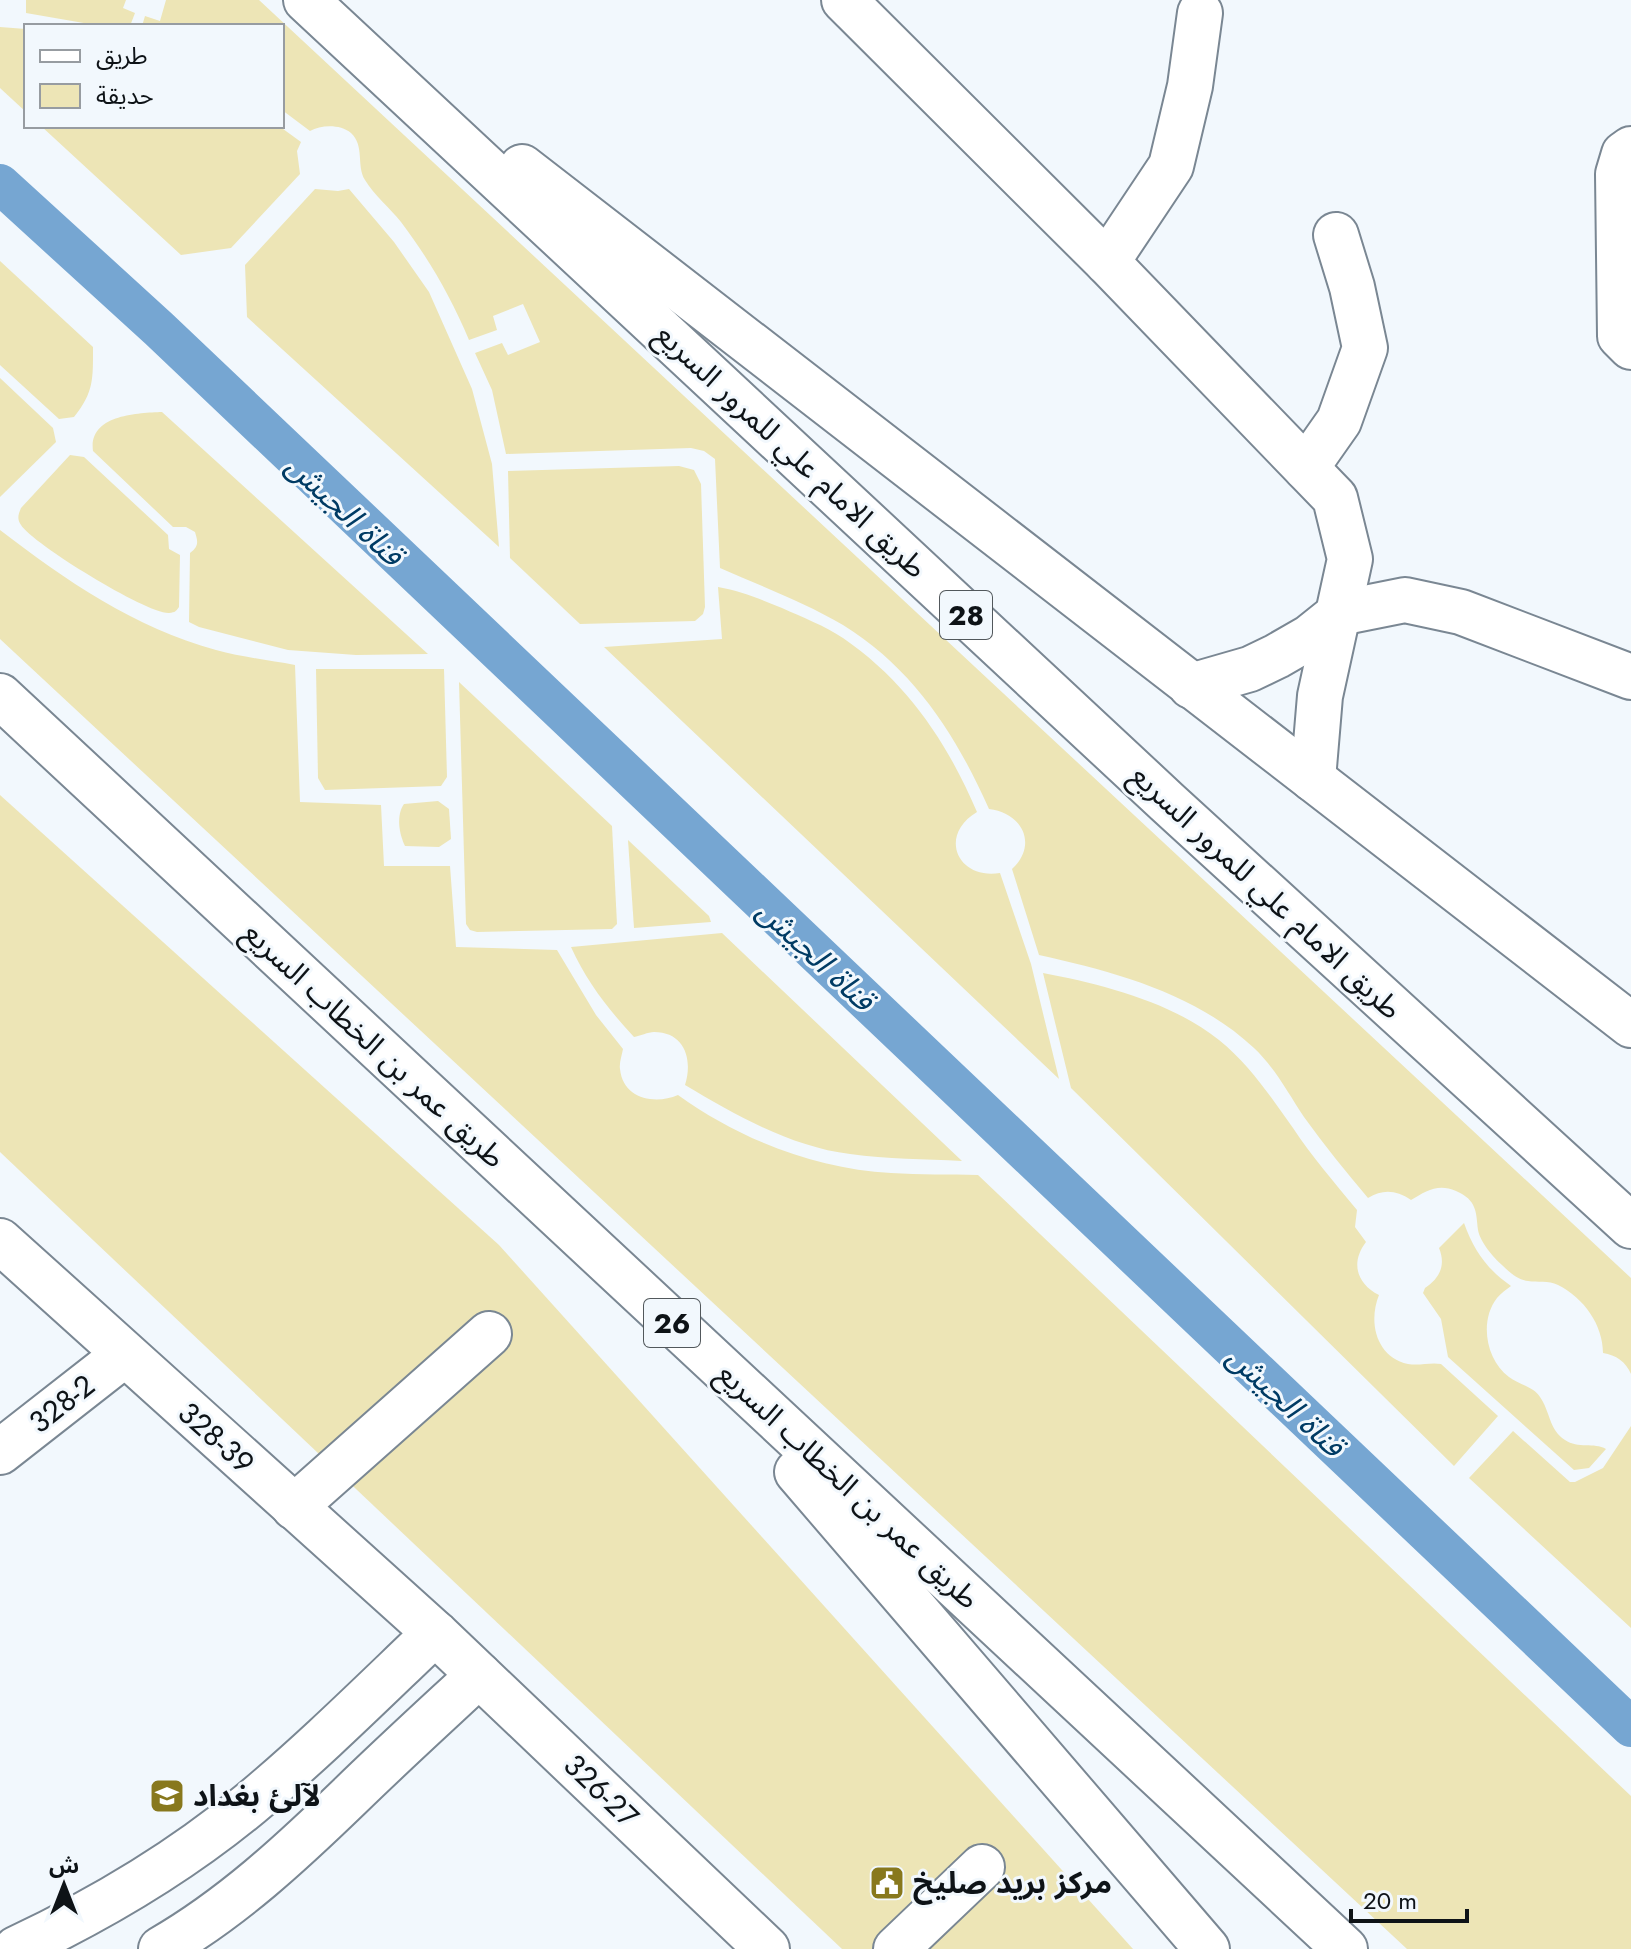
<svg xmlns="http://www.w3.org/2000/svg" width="1631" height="1949" font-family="Jost,'Noto Sans Arabic',sans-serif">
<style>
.green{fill:#ede5b6}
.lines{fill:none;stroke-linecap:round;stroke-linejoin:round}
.canal{stroke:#76a6d2;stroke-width:40}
.minor-casing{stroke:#7a8793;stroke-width:48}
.highway-casing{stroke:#7a8793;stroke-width:48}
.minor{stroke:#fff;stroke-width:44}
.highway{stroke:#fff;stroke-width:44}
.labels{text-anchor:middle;stroke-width:6;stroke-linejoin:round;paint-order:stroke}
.shield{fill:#f2f8fd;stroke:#52585c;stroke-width:2}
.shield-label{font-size:28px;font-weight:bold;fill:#0e1317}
.street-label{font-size:30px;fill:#0e1317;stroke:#f2f8fd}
.poi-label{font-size:30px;font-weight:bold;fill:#0e1317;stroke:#f2f8fd;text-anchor:start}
.water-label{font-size:32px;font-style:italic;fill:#003b64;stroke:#f2f8fd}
</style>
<rect width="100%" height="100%" fill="#f2f8fd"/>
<g class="green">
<polygon points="26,0 126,0 123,8 135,13 130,26 101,26 26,13"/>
<path d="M166,0H259L1631,1278V1374C1626,1362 1616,1355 1603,1353C1603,1325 1584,1298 1558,1285C1548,1280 1538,1283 1528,1281C1518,1280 1509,1272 1502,1265C1494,1258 1480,1242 1478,1230C1476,1212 1477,1200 1456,1191C1438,1183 1426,1191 1411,1200C1396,1190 1383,1189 1368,1198C1346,1172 1324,1145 1304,1117C1288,1093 1275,1068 1254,1048C1195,993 1115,972 1039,955L1012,869C1038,845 1023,813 989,809C956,735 914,669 843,625C804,602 761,586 720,568L715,459L704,451L691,448L506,454L492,390L475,353L502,343L508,355L540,342L523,304L493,316L497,330L469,340C451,297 429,259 401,222C390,208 374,195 365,180C356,165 365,146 351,133C340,124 321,125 310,131L282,110V26H142L145,16L160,21Z"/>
<polygon points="0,27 26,29 26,112 0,88"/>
<polygon points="41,126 279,126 301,142 297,151 300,174 231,248 181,255"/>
<polygon points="315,189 338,191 349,189 394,242 429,292 472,389 492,464 499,547 247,317 245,265"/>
<path d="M0,261L93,347C93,379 94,392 74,417L59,419L0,365Z"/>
<polygon points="0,378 53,428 56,442 0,497"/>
<path d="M162,412L428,654L356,655L288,650L199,627L189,622L190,553C199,546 198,542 195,532L186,527H173L93,451C88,415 137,413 162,412Z"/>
<path d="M70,455L84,457L168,535L169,549L180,555L179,607C175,612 176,612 169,613C147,614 33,544 21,525C17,519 18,515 21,508Z"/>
<polygon points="679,466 694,470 701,484 705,607 703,614 695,621 580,624 510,558 508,471"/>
<path d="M0,530C65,580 135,628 216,650C241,657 269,660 295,665L300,802L381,805L384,866H450L456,947L557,950L596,1015L623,1049C622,1055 619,1063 620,1069C623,1099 655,1105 678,1095C739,1139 815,1169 891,1173C920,1175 949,1174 978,1175L1631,1796V1949H1407L0,639Z"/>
<path d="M718,587C741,591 760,599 782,608C802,617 825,626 843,638C907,682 947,742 977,812C938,835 957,880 1000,873L1031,964L1059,1079L604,647L722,639Z"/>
<polygon points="316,669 444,669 447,777 441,786 325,790 318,778"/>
<polygon points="459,682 612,826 617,924 612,929 477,932 470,930 466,924"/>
<polygon points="0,795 499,1245 1133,1949 842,1949 0,1152"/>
<path d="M438,801L449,809L451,839L439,847L405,846C399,834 396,815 404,804Z"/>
<polygon points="628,840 709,916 711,922 634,928"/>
<path d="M722,933L962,1161C925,1159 887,1159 850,1154C792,1147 735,1115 685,1085C693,1060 685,1032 654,1032C648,1032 640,1036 634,1037C608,1009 587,982 571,947Z"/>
<path d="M1043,973C1101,984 1172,1002 1219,1040C1250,1065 1270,1096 1293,1128C1312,1157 1335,1183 1357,1210L1355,1227L1366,1242C1350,1263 1357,1284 1379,1295C1368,1322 1376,1357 1408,1364C1420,1366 1430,1362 1441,1364L1498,1416L1454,1466L1071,1088Z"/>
<path d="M1464,1223C1474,1251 1487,1269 1511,1286C1507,1289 1501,1293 1497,1298C1479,1321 1486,1360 1509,1377C1518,1384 1534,1387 1540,1397C1550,1411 1549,1430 1565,1440C1578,1449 1594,1442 1606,1449L1589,1468L1574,1470L1448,1357L1441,1319L1423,1293L1425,1288C1440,1278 1446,1265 1439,1248Z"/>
<polygon points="1631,1426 1631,1628 1469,1478 1513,1431 1570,1482 1575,1482 1603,1468"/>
</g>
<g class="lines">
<polyline class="canal" points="0,184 159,329 1631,1727"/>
<defs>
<g id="minor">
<polyline points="844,0 1107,262 1335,498 1350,559 1320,696 1313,779"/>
<polyline points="1631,149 1624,154 1618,174 1620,336 1631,347"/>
<polyline points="1107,262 1171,166 1190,86 1200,13"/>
<polyline points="1306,468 1339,421 1365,348 1352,287 1336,235"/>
<polyline points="1191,686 1250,669 1277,656 1310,637 1340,613 1405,600 1461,612 1631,677"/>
<polyline points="0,1241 435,1633 767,1949"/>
<polyline points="0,1452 124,1355"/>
<polyline points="294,1507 489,1334"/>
<path d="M16,1949C99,1910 180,1862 250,1804C315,1750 374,1691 435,1633"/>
<path d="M161,1949C232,1908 291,1853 350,1796C392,1755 436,1715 479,1675"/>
<polyline points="896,1949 982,1867"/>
</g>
<g id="highway">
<polyline points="306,0 1167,802 1631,1226"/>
<polyline points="522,167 1631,1025"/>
<polyline points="0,696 1345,1949"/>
<polyline points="797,1472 1207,1949"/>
</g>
</defs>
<use href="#minor" class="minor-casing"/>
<use href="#highway" class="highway-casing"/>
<use href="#minor" class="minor"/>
<use href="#highway" class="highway"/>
</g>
<defs>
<symbol id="school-square" viewBox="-11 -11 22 22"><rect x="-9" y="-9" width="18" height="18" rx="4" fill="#88781d" stroke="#f2f8fd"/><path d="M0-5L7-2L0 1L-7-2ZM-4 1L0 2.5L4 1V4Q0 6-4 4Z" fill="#fff"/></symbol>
<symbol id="civic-square" viewBox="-11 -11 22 22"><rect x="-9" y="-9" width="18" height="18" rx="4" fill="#88781d" stroke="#f2f8fd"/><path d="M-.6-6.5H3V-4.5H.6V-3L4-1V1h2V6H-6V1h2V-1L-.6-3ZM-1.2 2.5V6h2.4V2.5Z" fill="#fff"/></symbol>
</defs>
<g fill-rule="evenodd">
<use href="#school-square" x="147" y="1776" width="40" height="40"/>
<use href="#civic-square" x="867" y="1863" width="40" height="40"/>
</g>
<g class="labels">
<g class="shield">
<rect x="940" y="591" width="52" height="48" rx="6"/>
<rect x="644" y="1299" width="56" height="48" rx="6"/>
</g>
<g class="shield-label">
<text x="966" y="625">28</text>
<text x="672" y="1333">26</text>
</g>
<g class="street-label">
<text transform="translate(791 451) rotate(43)" y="10">طريق الامام علي للمرور السريع</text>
<text transform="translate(1266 892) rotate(43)" y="10">طريق الامام علي للمرور السريع</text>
<text transform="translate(374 1045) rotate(43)" y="10">طريق عمر بن الخطاب السريع</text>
<text transform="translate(62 1404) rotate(-38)" y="10">328-2</text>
<text transform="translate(216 1438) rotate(42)" y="10">328-39</text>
<text transform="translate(848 1486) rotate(43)" y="10">طريق عمر بن الخطاب السريع</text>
<text transform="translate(601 1791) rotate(44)" y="10">326-27</text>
</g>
<g class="poi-label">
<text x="193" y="1806">لآلئ بغداد</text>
<text x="913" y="1893">مركز بريد صليخ</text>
</g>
<g class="water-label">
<text transform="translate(345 510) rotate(43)" y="11">قناة الجيش</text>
<text transform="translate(816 955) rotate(43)" y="11">قناة الجيش</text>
<text transform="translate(1286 1401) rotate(43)" y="11">قناة الجيش</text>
</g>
</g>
<rect x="24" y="24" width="260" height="104" fill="#f2f8fd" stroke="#979ca1" stroke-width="2"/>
<rect x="40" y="50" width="40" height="12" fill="#ffffff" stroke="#979ca1" stroke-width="2"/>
<text x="96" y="64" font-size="24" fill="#0e1317">طريق</text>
<rect x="40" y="84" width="40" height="24" fill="#ede5b6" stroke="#979ca1" stroke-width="2"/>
<text x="96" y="104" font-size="24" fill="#0e1317">حديقة</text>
<g transform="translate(64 1885)" stroke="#f2f8fd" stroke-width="6" paint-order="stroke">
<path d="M0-6L14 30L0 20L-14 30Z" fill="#0e1317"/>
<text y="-12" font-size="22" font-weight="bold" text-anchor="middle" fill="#0e1317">ش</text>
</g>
<path d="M1351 1909v12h116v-12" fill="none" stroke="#0e1317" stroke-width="4"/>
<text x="1363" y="1909" font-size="24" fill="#0e1317" stroke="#f2f8fd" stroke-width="6" paint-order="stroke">20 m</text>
</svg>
